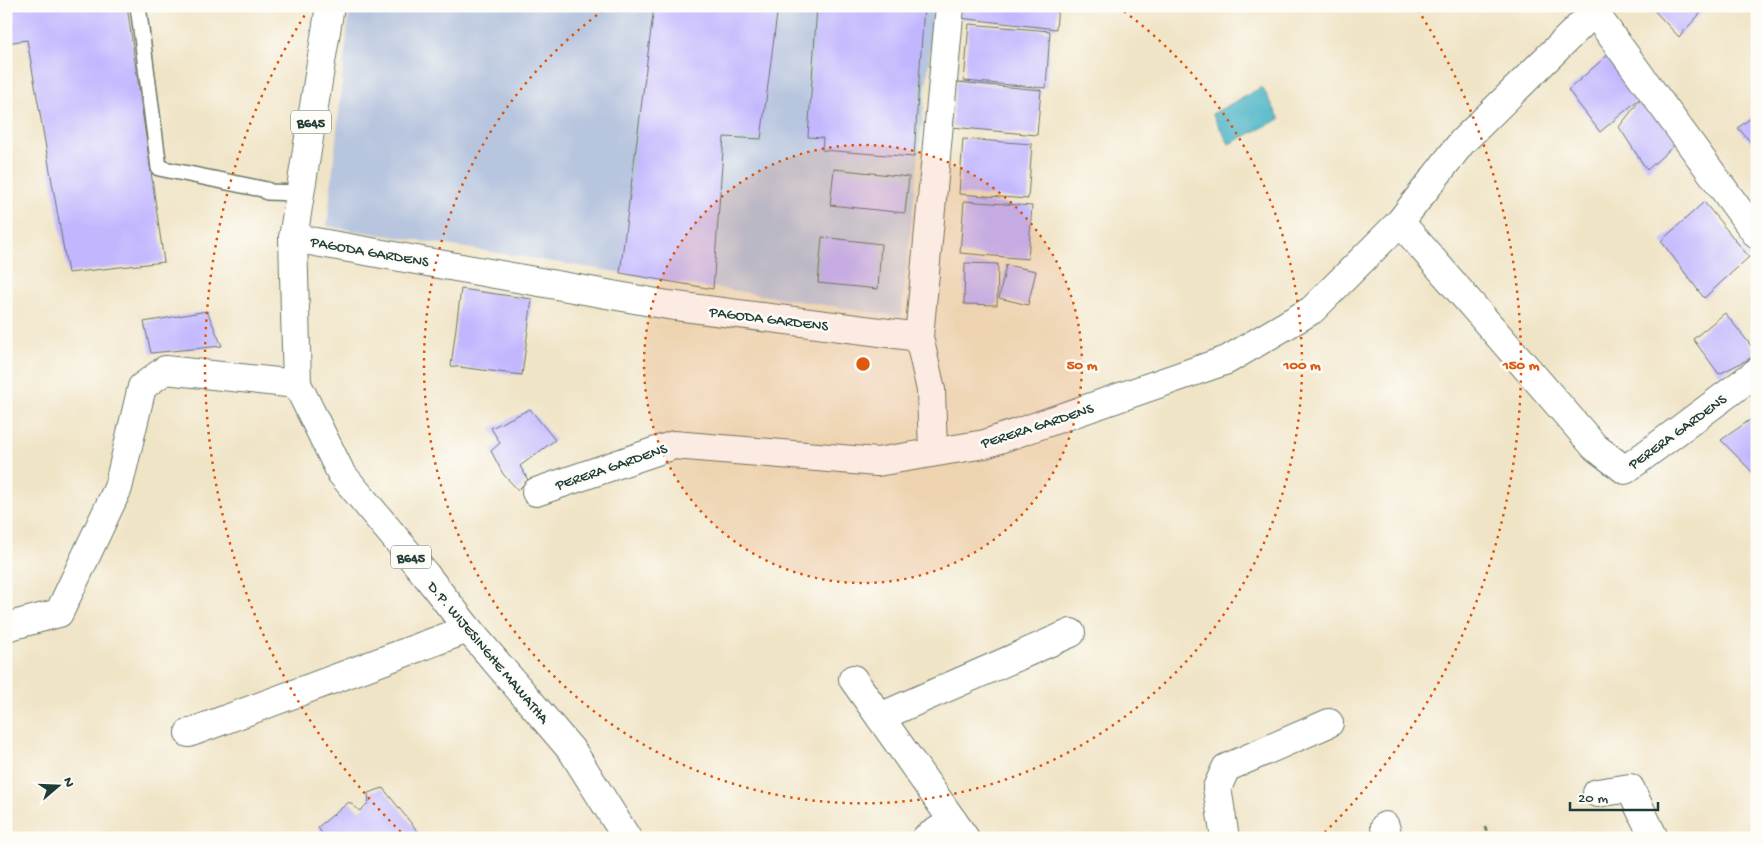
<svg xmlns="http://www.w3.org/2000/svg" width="1763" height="844" font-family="'Gochi Hand',sans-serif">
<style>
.industrial{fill:#b7c5de}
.water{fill:#48b3c5;stroke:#34787c}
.building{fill:#c2b7fe}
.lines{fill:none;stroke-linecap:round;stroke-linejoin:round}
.lane-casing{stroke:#687767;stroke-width:18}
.street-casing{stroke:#687767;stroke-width:30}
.primary-casing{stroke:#687767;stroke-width:30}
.path{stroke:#687767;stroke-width:3;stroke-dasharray:4 4;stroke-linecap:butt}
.lane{stroke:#fff;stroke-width:15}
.street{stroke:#fff;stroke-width:28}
.primary{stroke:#fff;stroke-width:28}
.ring{fill:none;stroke:#de580e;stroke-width:2.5;stroke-dasharray:2.5 5}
.labels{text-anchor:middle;stroke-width:5;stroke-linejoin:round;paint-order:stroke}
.shield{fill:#fdfcf7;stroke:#62766e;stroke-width:1}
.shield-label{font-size:14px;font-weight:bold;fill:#1f3d34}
.street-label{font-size:15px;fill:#1f3d34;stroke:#fdfcf7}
.centre{fill:#de580e;stroke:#fdfcf7;stroke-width:2.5}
.ring-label{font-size:15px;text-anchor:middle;font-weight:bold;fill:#de580e;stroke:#fdfcf7;stroke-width:5;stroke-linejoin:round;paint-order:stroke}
</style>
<rect width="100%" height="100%" fill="#fdfcf7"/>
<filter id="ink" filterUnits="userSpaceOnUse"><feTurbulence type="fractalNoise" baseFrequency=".02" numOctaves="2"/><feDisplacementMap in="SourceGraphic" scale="10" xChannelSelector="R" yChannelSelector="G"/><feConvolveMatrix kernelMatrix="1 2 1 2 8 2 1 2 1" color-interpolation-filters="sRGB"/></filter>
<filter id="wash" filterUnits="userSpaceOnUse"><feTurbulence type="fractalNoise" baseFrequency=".0096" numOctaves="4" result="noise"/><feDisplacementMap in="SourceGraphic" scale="20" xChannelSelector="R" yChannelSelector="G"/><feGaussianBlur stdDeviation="1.12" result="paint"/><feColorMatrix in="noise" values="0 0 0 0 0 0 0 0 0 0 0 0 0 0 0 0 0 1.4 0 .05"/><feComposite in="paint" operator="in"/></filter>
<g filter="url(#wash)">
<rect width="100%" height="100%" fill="#f0e4c6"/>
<polygon class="industrial" points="350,6 935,6 901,317 327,226"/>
<polygon class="water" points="1262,87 1280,119 1229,144 1212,114"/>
<g id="blocks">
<g class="building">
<polygon points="6,6 127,6 164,262 68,273 27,40 6,43"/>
<polygon points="654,6 778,6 761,139 724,137 713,289 620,273"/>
<polygon points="817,6 924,6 914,157 822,150 823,138 808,137"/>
<polygon points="960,6 1058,6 1056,29 959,18"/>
<polygon points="1650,6 1707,6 1679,37"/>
<polygon points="969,24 1050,31 1046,88 964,81"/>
<polygon points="1612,51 1644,95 1678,142 1647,170 1619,127 1644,95 1600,132 1568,90"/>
<polygon points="956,82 1041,90 1037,135 952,127"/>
<polygon points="1757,113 1757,149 1738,128"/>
<polygon points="963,139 1032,144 1028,199 959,194"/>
<polygon points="834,169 909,177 905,213 830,205"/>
<polygon points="964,201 1032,206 1028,259 960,253"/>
<polygon points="1704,202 1749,257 1704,298 1661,241"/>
<polygon points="822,237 881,244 878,289 818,283"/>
<polygon points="965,263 998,264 997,305 964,304"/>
<polygon points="1006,265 1036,271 1028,305 999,298"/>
<polygon points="461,289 532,299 522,375 451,366"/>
<polygon points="207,311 222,346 151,353 144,322"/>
<polygon points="1725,313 1757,353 1757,355 1719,374 1693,339"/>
<polygon points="530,409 555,440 520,466 528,480 518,490 503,474 491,451 500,443 491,428"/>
<polygon points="1757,415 1757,477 1721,440"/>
<polygon points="383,788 423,838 324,838 318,827 349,802 360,811 369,802 368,793"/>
</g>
</g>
</g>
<g filter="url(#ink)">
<use href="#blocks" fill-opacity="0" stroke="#687767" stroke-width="1"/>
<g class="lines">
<defs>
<polyline id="lane" points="138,6 159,168 267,190 267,192 300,193"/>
<g id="street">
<polyline points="1588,6 1594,12 1757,235"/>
<polyline points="1400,222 1595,447 1625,470 1757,372"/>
<polyline points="293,238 668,305 919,337"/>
<polyline points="933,452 931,390 919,337 950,6"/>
<polyline points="536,492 674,445 877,462 985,444 1227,360 1312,310 1400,222 1462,142 1594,12"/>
<polyline points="6,627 59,613 118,488 142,387 165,370 297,384"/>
<polyline points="853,679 965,838"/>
<polyline points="880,717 1071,633"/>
<polyline points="189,733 468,629"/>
<polyline points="1597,793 1630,788 1654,838"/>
<polyline points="1385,826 1388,838"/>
<polyline points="926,838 953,821"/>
<polyline points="1225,838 1217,788 1226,768 1329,723"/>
</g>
<polyline id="primary" points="330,6 293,238 297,384 341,473 426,575 468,629 573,752 627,838"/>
</defs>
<use href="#lane" class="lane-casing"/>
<use href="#street" class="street-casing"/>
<use href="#primary" class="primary-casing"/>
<polyline class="path" points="1485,827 1489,838"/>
<use href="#lane" class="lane"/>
<use href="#street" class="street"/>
<use href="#primary" class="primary"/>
</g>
</g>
<circle cx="863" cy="364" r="219" fill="#de580e" fill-opacity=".12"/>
<g class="ring">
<circle cx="863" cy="364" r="219"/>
<path d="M1118 7A439 439 0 1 1 608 7"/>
<path d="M406 837A658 658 0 0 1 308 10M1418 10A658 658 0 0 1 1320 837"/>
</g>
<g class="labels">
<g class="shield">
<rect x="291" y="110.5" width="40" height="23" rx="4"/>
<rect x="391" y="545.5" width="40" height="23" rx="4"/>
</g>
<g class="shield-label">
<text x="311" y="127">B645</text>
<text x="411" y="562">B645</text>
</g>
<g class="street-label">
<text transform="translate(370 251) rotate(10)" y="5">PAGODA GARDENS</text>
<text transform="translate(769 318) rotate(7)" y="5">PAGODA GARDENS</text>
<text transform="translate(1037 425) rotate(-18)" y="5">PERERA GARDENS</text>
<text transform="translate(1677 431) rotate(-36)" y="5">PERERA GARDENS</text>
<text transform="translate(611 466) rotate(-19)" y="5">PERERA GARDENS</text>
<text transform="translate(489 652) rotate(50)" y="5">D.P. WIJESINGHE MAWATHA</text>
</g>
</g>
<circle cx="863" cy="364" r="8" class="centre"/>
<g class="ring-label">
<text x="1082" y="369">50 m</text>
<text x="1302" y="369">100 m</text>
<text x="1521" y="369">150 m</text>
</g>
<rect width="1763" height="844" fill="none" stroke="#fdfcf7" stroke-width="25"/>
<g transform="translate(58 786) rotate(71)" stroke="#fdfcf7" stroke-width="4" paint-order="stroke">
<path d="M0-4L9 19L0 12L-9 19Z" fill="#1f3d34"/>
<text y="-8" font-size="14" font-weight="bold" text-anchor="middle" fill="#1f3d34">N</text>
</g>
<path d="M1570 802v8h88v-8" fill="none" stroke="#1f3d34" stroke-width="2.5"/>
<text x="1578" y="802" font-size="15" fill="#1f3d34" stroke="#fdfcf7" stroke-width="4" paint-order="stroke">20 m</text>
</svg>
